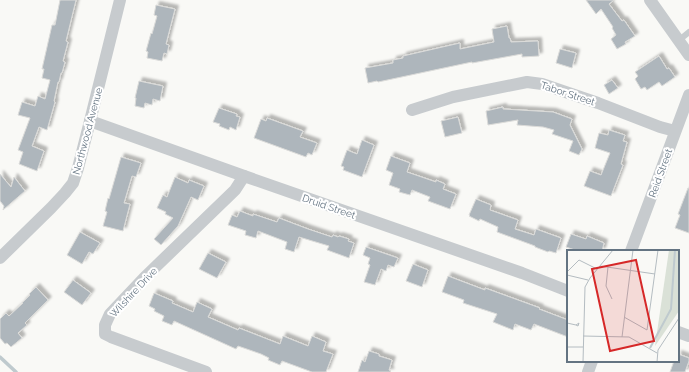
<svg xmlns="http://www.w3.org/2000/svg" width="689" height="372" font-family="Raleway,sans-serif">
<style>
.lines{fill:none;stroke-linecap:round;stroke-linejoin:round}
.stream{stroke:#bfcace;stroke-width:3.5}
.building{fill:#aeb6bc;stroke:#dbdbd9;filter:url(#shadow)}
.service{stroke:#c7cbce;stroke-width:6}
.minor{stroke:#c7cbce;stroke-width:12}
.labels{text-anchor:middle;stroke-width:4;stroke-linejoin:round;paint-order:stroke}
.street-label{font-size:10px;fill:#647482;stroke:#fff}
.inset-river{fill:none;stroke:#bfcace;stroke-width:2}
.inset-road{fill:none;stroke:#b4bcc1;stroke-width:1}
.view{fill:#d62828;fill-opacity:0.15;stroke:#d62828;stroke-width:2}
.inset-edge{fill:none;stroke:#647482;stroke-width:2}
</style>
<defs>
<filter id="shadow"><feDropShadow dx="3.5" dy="-3.5" stdDeviation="1" flood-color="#0004"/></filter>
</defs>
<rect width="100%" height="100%" fill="#f9f9f6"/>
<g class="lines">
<polyline class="stream" points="0,357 16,372"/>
</g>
<g class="building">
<polygon points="60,0 76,0 66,41 68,42 63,61 65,62 62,73 61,73 59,82 58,82 54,101 55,102 47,130 39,127 32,146 44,151 37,171 19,164 23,152 18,150 30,118 18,115 22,102 35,106 38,96 45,99 50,80 42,78 44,69 42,69 52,25 55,25"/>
<polygon points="586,0 614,0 609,4 622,21 624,20 635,36 625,42 626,44 617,49 611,39 616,35 612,28 613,27 601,9 596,14"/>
<polygon points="156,5 175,9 166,44 169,45 167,54 164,53 162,61 147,58 148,52 146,51 151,33 152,34 157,16 154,15"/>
<polygon points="507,26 509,38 510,38 511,42 538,41 539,56 522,57 522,54 472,63 472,62 378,82 377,81 368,83 365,68 393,63 393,60 403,58 403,56 460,43 460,49 494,42 492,29"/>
<polygon points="560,49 576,53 572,68 556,63"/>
<polygon points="659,56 667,69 669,68 675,77 662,86 659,82 647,90 645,87 641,89 635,79 638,76 635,72"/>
<polygon points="612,80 618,88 609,94 604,85"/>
<polygon points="139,81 163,86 160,101 153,99 152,105 145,103 144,108 135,106 136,98 135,98"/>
<polygon points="503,107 503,109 553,112 572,119 570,125 582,149 579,155 569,151 573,141 552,134 554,130 543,127 517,125 518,120 488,125 486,111"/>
<polygon points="219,108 237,114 236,116 240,117 236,130 230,127 229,130 219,126 220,124 213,122"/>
<polygon points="458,117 462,133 445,137 441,121"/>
<polygon points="267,118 303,131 300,137 317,143 312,155 308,153 306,157 254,138 261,119 266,121"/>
<polygon points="609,130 625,135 623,141 627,142 621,164 623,165 611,196 584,186 590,171 601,175 610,153 595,148 599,133 608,135"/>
<polygon points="362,140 374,145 362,177 343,170 344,167 341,166 347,150 357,154"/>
<polygon points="391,156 410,163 407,172 436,182 436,180 445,184 443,189 456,194 450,209 428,201 430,197 412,190 410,195 399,192 400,189 389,185 393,173 386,170"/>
<polygon points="121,157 141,163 136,177 132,176 124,203 130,204 123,231 103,226 107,212 105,211 108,198 109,199"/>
<polygon points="0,174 11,187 14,177 25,191 3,210 4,206 0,201"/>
<polygon points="175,177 188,183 189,180 204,186 198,200 191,197 178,226 161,245 154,239 173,218 165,214 166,212 157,208 163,195 167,197"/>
<polygon points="688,188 689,188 689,233 675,228 680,215 678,214"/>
<polygon points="476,199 491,205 490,210 518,220 515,229 534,235 536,229 561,238 556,253 549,251 548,252 535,247 535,246 497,232 498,227 480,219 479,221 469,216 470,215 469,215"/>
<polygon points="240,211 253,216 253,214 277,222 279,218 308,229 332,237 333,235 338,237 339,236 349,239 348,241 354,243 349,258 327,250 329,246 299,237 294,252 285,249 287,242 258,231 256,238 245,235 246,231 228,225 232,215 237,217"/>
<polygon points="80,232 100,243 93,254 89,252 82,264 67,255"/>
<polygon points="571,234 586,239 587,236 604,243 602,251 578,251 566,247"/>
<polygon points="366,247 398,258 394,267 388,265 386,271 381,269 375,285 364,282 370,265 368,264 370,258 363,255"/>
<polygon points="208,253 226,262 217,278 199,269"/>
<polygon points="413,264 428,270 422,287 406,281"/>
<polygon points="448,276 485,290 485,288 540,308 539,309 568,320 568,337 534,324 531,330 515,324 513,330 493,322 497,314 463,303 464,300 442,292"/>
<polygon points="73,280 91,293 82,305 64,292"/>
<polygon points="36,287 48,300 25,323 27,325 18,333 22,338 11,347 7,343 5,344 0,338 0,319 6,313 9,316 23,303 22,303 30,295 29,294"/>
<polygon points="154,293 173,301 172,303 193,312 197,302 212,309 208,317 238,330 239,328 280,344 283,336 308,346 312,336 326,342 323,351 333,354 326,372 312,372 282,361 280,365 268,360 269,358 261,354 238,346 236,349 174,321 172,325 162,321 164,316 154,311 155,309 149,306"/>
<polygon points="369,351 379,354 379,356 392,360 389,370 391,371 390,372 358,372 362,360 365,362"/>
<polygon points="678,354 689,358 689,361 685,372 670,372 674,361 678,361"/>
</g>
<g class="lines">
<polyline class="service" points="678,41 689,32"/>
<g class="minor">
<polyline points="650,0 689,55"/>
<polyline points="412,110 453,97 527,82 542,84 598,103 660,127 675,131"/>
<polyline points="90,121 244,176 522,273 568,291"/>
<polyline points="631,251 689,95"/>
<polyline points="0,258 51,208 65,193 73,183 78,168 90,121 120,0"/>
<polyline points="678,332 689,336"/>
<polyline points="206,372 111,337 105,334 105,325 110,314 144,278 235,190 244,176"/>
<polyline points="588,372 592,361"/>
</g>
</g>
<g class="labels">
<g class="street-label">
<text transform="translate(568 93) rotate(18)" y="4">Tabor Street</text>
<text transform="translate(87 131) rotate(-75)" y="4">Northwood Avenue</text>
<text transform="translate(660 173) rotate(-70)" y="4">Reid Street</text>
<text transform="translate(329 206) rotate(19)" y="4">Druid Street</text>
<text transform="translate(133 292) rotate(-47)" y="4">Wilshire Drive</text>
</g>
</g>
<g transform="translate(567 250)">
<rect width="112" height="112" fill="#f9f9f6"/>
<path d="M102,0H112V61L88,96Z" fill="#dae1d7"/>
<path class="inset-river" d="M83,98L104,59L108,0"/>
<path class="inset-road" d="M33,16L88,24M41,17L39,36L45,49M0,22L12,10L30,19M0,25L21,30M57,67L80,80L91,0M0,73L9,75L12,73L11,76L9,75M16,86L62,87L90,103M55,87L66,0M0,97H16M16,112L18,37L23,28L46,0M90,112L91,100L112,68"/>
<path class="view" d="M69,10L87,91L43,101L25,19Z"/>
<rect width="112" height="112" class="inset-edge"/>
</g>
</svg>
